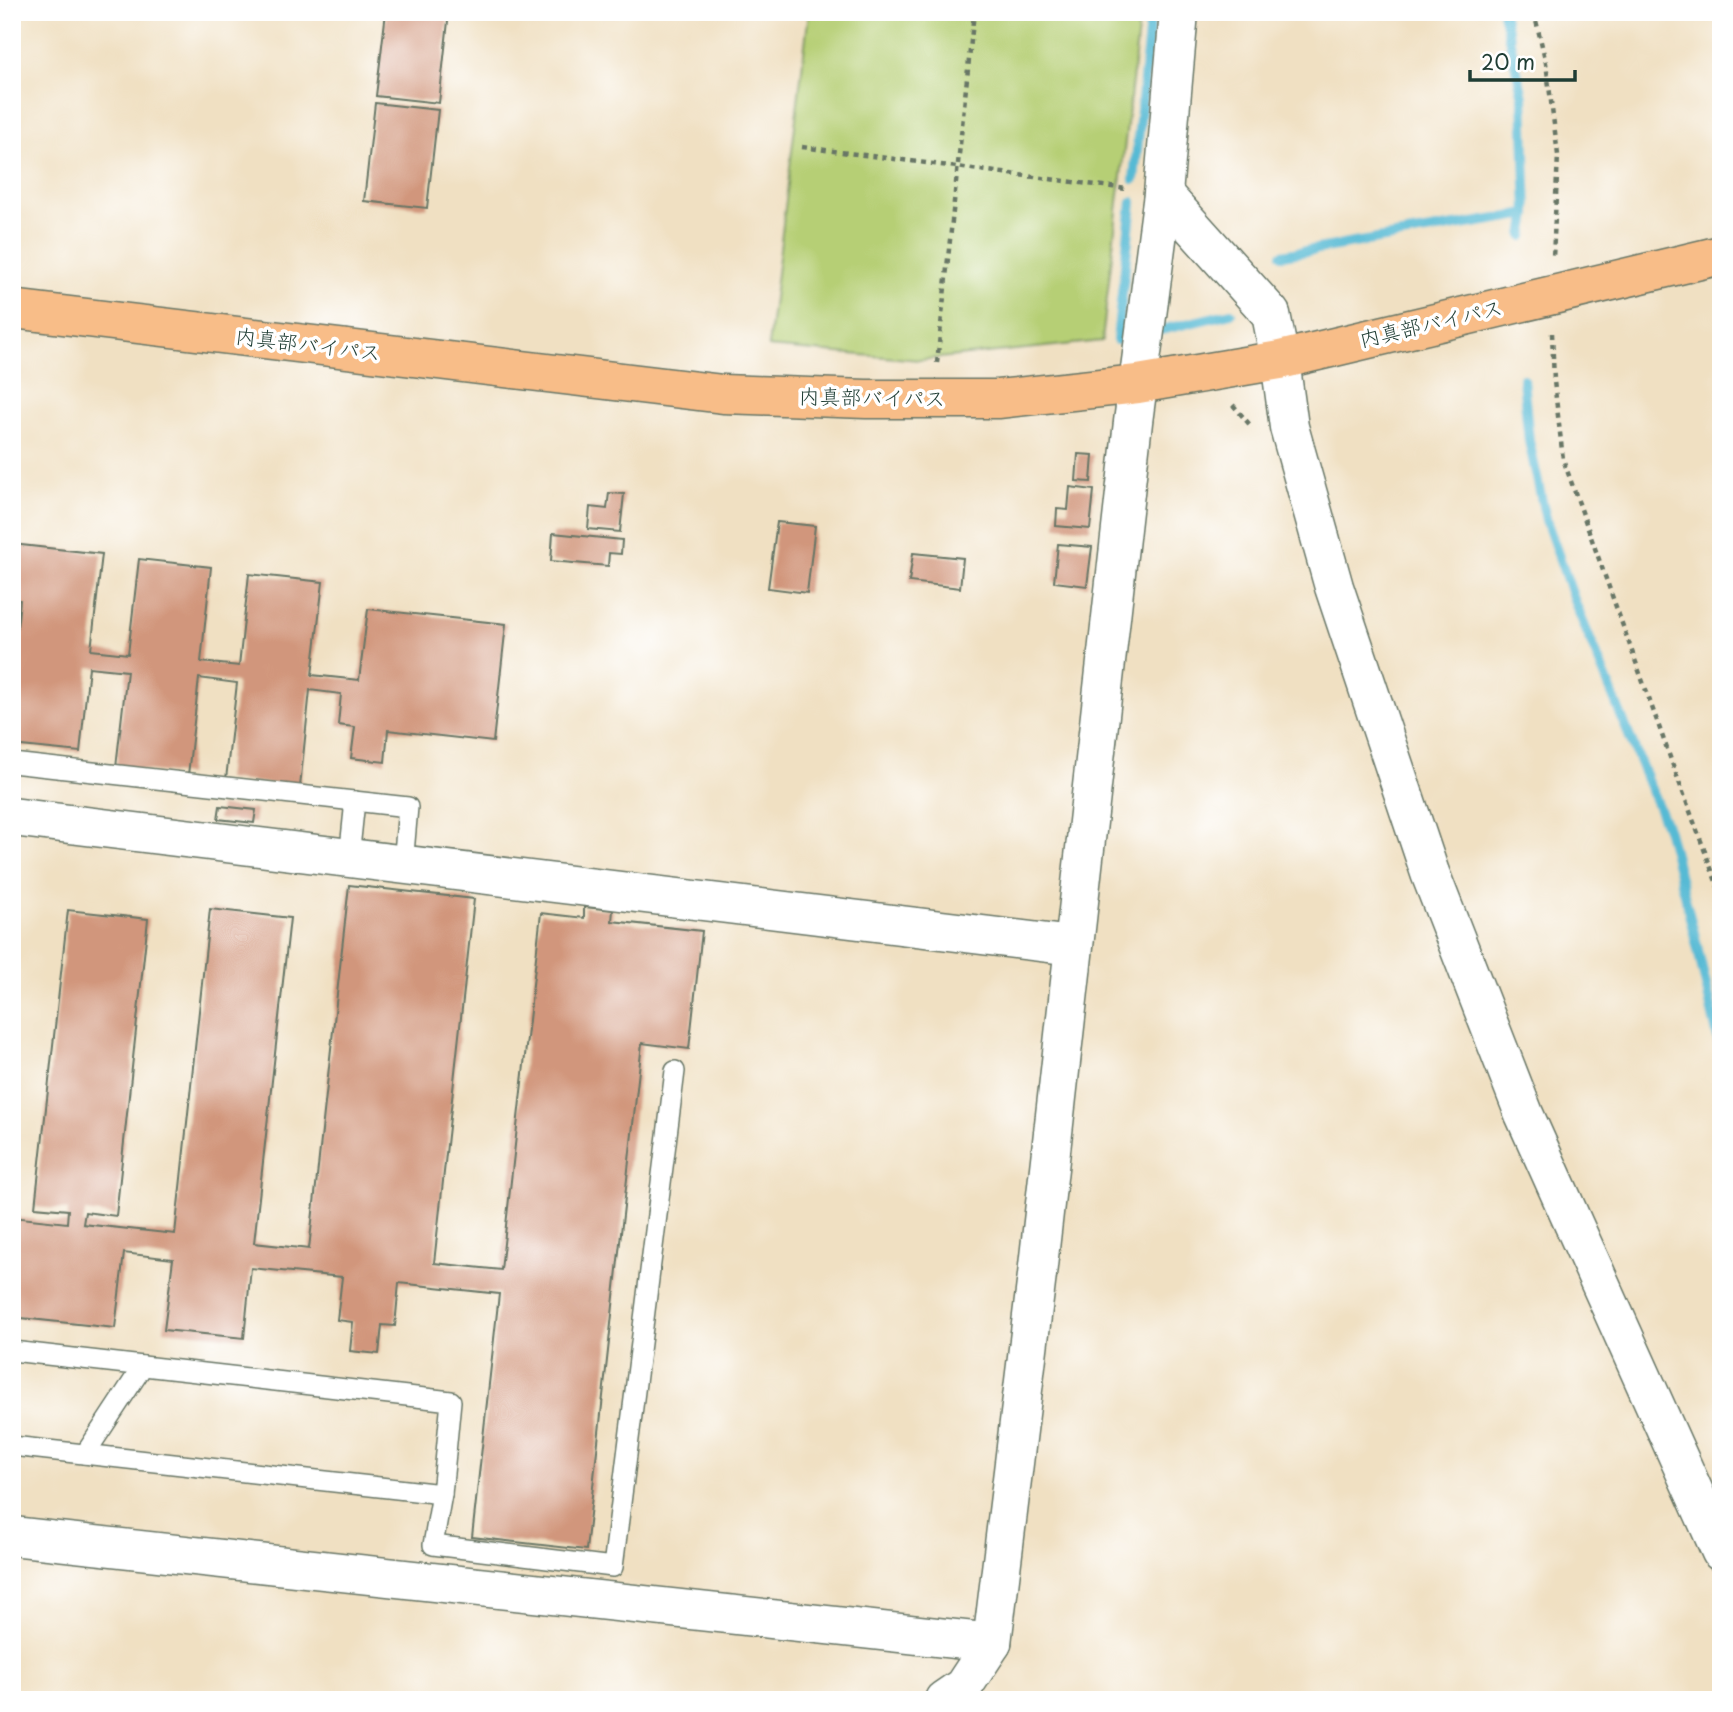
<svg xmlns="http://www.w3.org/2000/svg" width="1733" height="1712" font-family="'Playpen Sans','Klee One',sans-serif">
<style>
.green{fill:#b6cf75;stroke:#6a8654;stroke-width:2}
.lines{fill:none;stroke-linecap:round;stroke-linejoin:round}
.stream{stroke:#56bad4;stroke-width:10}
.building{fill:#d1967c}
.service-casing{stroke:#687666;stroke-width:22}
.minor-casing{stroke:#687666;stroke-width:41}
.tertiary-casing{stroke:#687666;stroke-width:41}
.trunk-casing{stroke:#687666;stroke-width:41}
.path{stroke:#687666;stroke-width:4.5;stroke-dasharray:5 5;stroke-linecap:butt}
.service{stroke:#fff;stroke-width:19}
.minor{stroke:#fff;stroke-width:38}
.tertiary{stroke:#fff;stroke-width:38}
.trunk{stroke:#f8bd88;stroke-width:38}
.labels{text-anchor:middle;stroke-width:7;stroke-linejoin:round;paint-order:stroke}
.street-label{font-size:21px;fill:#1f3d34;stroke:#fff}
</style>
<rect width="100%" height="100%" fill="#fff"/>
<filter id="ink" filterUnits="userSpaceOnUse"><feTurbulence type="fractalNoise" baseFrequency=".0143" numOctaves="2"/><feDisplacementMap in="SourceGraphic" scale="14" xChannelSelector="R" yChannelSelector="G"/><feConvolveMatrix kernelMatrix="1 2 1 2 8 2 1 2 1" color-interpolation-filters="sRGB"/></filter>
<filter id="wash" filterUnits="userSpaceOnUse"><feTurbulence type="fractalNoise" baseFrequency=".00686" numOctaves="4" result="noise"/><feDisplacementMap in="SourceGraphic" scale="28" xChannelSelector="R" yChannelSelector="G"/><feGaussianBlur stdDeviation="1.57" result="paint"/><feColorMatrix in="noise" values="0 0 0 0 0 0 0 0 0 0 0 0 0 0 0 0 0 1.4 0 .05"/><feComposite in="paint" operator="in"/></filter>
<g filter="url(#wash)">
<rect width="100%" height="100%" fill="#f0e0c2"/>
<polygon class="green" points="809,12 1140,12 1102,341 920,360 768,347"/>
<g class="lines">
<g class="stream">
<polyline points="1503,12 1523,97 1527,214 1523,236"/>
<polyline points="1134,179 1151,12"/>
<polyline points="1282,255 1527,214"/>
<polyline points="1157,331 1231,313"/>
<polyline points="1117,340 1132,202"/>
<polyline points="1523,379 1529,441 1546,520 1576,605 1668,831 1695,937 1721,1051"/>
</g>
</g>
<g id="blocks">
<g class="building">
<polygon points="386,12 449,12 439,103 376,96"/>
<polygon points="375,103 438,110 427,208 364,201"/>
<polygon points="1078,454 1093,455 1091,482 1076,481"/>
<polygon points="1070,487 1094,490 1090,529 1056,526 1057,509 1068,510"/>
<polygon points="609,493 624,494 620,532 588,529 590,507 607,509"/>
<polygon points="777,522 815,526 807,593 768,588"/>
<polygon points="553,533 622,540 621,554 609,553 608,566 551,561"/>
<polygon points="12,544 102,554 91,650 128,654 139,559 211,567 201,662 239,666 249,574 323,582 312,675 359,680 368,609 506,624 493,742 388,730 385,762 351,758 355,727 338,725 341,694 310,690 300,787 226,779 237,683 199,678 188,775 116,767 127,671 89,667 80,752 12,745 12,660 14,660 20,600 12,599"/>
<polygon points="1058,544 1092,547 1087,586 1054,582"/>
<polygon points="913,553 963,558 960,588 909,582"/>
<polygon points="220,806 256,810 254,823 218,819"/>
<polygon points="349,885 474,899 434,1263 501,1270 541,913 584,918 584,907 613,910 612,921 702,931 689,1049 642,1043 586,1550 472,1537 499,1294 399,1283 395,1326 382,1325 379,1354 350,1351 353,1322 337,1320 342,1277 251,1268 244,1338 164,1330 173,1259 124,1253 115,1328 12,1317 12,1217 67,1223 68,1210 35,1207 68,910 148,919 116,1216 85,1212 83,1224 175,1234 210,909 290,918 254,1243 309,1249"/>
</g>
</g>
</g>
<g filter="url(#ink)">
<use href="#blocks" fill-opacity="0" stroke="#687666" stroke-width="2"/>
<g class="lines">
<defs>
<g id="service">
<polyline points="12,763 408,807 403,865"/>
<polyline points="349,858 355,801"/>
<polyline points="12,1351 451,1401 442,1494 12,1446"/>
<polyline points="85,1454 143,1366"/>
<polyline points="442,1494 433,1545 613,1567 675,1071"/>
</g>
<g id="minor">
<polyline points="1163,194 1271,314 1280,360"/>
<polyline points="12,817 1073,946"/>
<polyline points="12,1536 992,1643"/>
<polyline points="944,1700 963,1687 992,1643 1037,1275 1133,422 1163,194 1179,12"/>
</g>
<polyline id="tertiary" points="1280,360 1289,427 1334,587 1430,873 1524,1114 1721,1552"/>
<polyline id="trunk" points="12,309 723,394 866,399 998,399 1138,384 1280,360 1721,255"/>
</defs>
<use href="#service" class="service-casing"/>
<use href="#minor" class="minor-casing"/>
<use href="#tertiary" class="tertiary-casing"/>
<use href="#trunk" class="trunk-casing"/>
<g class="path">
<polyline points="1534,12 1546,63 1558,155 1553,258"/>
<polyline points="802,147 1127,189"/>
<polyline points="1552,333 1554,381 1563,459 1671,760 1721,895"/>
<polyline points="937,363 974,12"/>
<polyline points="1233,405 1250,425"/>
</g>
<use href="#service" class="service"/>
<use href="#minor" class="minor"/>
<use href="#tertiary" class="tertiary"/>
<use href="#trunk" class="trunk"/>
</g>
</g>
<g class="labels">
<g class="street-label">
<text transform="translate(1431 324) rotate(-13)" y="7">内真部バイパス</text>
<text transform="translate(308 345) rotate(7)" y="7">内真部バイパス</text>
<text transform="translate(872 398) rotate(1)" y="7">内真部バイパス</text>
</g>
</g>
<rect width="1733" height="1712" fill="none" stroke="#fff" stroke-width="42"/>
<path d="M1470 70v10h105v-10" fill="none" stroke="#1f3d34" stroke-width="3.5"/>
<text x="1481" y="70" font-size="21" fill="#1f3d34" stroke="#ffffff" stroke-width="5" paint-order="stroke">20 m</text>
</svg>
